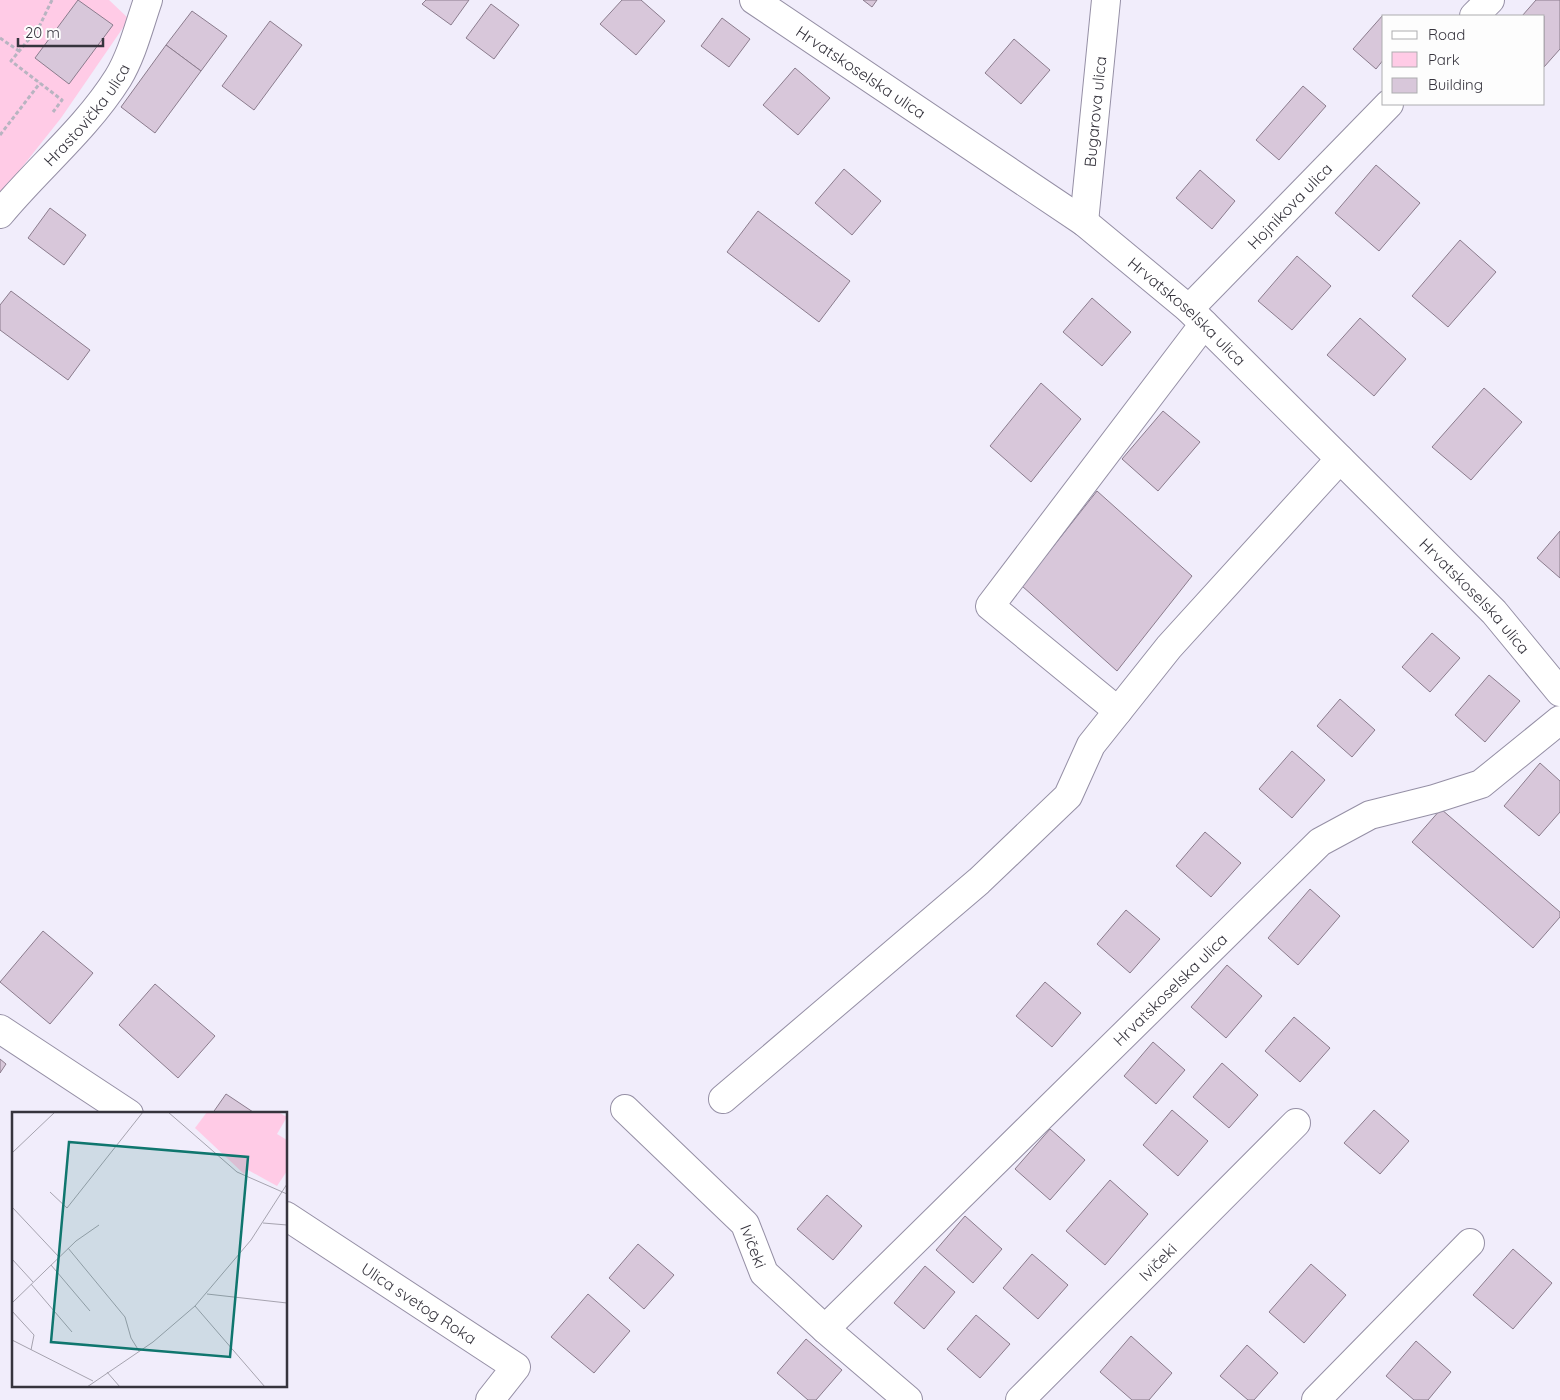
<svg xmlns="http://www.w3.org/2000/svg" width="1560" height="1400" font-family="Quicksand,sans-serif">
<style>
.green{fill:#ffcbe6}
.building{fill:#d8c7da;stroke:#8b7c8d}
.lines{fill:none;stroke-linecap:round;stroke-linejoin:round}
.minor-casing{stroke:#958fa5;stroke-width:30}
.path{stroke:#b8b4c1;stroke-width:3;stroke-dasharray:4 2.5;stroke-linecap:butt}
.minor{stroke:#fff;stroke-width:28}
.labels{text-anchor:middle;stroke-width:4.5;stroke-linejoin:round;paint-order:stroke}
.street-label{font-size:16px;fill:#36343d;stroke:#fdfdfd}
.inset-road{fill:none;stroke:#a6a3af;stroke-width:1}
.view{fill:#0f766e;fill-opacity:0.15;stroke:#0f766e;stroke-width:2.5}
.inset-edge{fill:none;stroke:#36343d;stroke-width:2.5}
</style>
<rect width="100%" height="100%" fill="#f1edfb"/>
<polygon class="green" points="0,0 109,0 129,19 61,118 0,195"/>
<g class="building">
<polygon points="78,0 113,25 69,84 35,58"/>
<polygon points="426,0 469,0 451,25 422,4"/>
<polygon points="622,0 641,0 665,21 636,55 600,24"/>
<polygon points="863,0 877,0 872,7"/>
<polygon points="1536,0 1560,0 1560,49 1544,67 1544,16 1522,16"/>
<polygon points="491,4 519,25 494,59 466,38"/>
<polygon points="192,11 227,36 201,71 166,45"/>
<polygon points="1383,15 1384,16 1384,59 1376,69 1353,49"/>
<polygon points="722,18 750,39 729,67 701,46"/>
<polygon points="270,21 302,45 254,110 222,86"/>
<polygon points="1014,39 1050,70 1021,104 985,73"/>
<polygon points="166,45 201,71 155,133 121,107"/>
<polygon points="795,68 830,98 798,135 763,105"/>
<polygon points="1303,86 1326,106 1279,160 1256,140"/>
<polygon points="1376,165 1420,203 1379,251 1335,213"/>
<polygon points="844,169 881,201 852,235 815,203"/>
<polygon points="1200,170 1235,201 1212,229 1176,198"/>
<polygon points="50,208 86,235 64,265 28,238"/>
<polygon points="758,211 850,281 819,322 727,252"/>
<polygon points="1460,240 1496,272 1448,327 1412,296"/>
<polygon points="1297,256 1331,286 1292,330 1258,301"/>
<polygon points="11,291 90,350 68,380 0,330 0,305"/>
<polygon points="1092,298 1131,332 1102,366 1063,332"/>
<polygon points="1360,318 1406,359 1374,396 1327,355"/>
<polygon points="1041,383 1081,419 1031,482 990,446"/>
<polygon points="1484,388 1522,422 1471,480 1432,447"/>
<polygon points="1163,411 1200,442 1158,491 1122,459"/>
<polygon points="1097,491 1192,576 1117,671 1022,586"/>
<polygon points="1560,531 1560,578 1537,558"/>
<polygon points="1432,633 1460,658 1430,692 1402,667"/>
<polygon points="1489,675 1520,701 1485,742 1455,715"/>
<polygon points="1340,699 1375,730 1352,757 1317,726"/>
<polygon points="1292,751 1325,780 1292,818 1259,789"/>
<polygon points="1540,763 1560,781 1560,812 1539,836 1504,806"/>
<polygon points="1441,809 1560,912 1560,917 1533,948 1412,842"/>
<polygon points="1205,832 1241,863 1211,897 1176,866"/>
<polygon points="1310,889 1340,916 1298,965 1268,938"/>
<polygon points="1126,910 1160,939 1130,973 1097,944"/>
<polygon points="43,931 93,973 50,1024 0,982"/>
<polygon points="1227,965 1262,996 1226,1038 1191,1007"/>
<polygon points="1045,982 1081,1013 1052,1047 1016,1016"/>
<polygon points="155,984 215,1036 178,1078 119,1025"/>
<polygon points="1294,1017 1330,1048 1300,1082 1265,1051"/>
<polygon points="1153,1042 1185,1070 1156,1104 1124,1076"/>
<polygon points="0,1059 6,1064 0,1073"/>
<polygon points="1222,1063 1258,1095 1229,1128 1193,1097"/>
<polygon points="226,1094 256,1114 212,1114"/>
<polygon points="1172,1110 1208,1141 1178,1176 1143,1145"/>
<polygon points="1374,1110 1409,1141 1380,1174 1344,1143"/>
<polygon points="1050,1129 1085,1160 1050,1200 1015,1169"/>
<polygon points="1110,1180 1148,1214 1105,1265 1066,1231"/>
<polygon points="827,1195 862,1226 833,1260 797,1229"/>
<polygon points="965,1216 1002,1249 973,1283 936,1250"/>
<polygon points="638,1244 674,1275 644,1309 609,1278"/>
<polygon points="1513,1249 1552,1283 1513,1329 1473,1295"/>
<polygon points="1032,1254 1068,1285 1038,1319 1003,1288"/>
<polygon points="1311,1264 1346,1295 1304,1343 1269,1312"/>
<polygon points="925,1266 955,1292 924,1329 894,1303"/>
<polygon points="588,1294 630,1331 594,1373 551,1337"/>
<polygon points="976,1315 1010,1344 980,1378 947,1349"/>
<polygon points="1131,1336 1172,1373 1149,1400 1132,1400 1100,1372"/>
<polygon points="806,1339 842,1370 816,1400 808,1400 777,1373"/>
<polygon points="1416,1341 1451,1372 1428,1400 1414,1400 1386,1376"/>
<polygon points="1247,1345 1278,1373 1254,1400 1248,1400 1220,1376"/>
</g>
<g class="lines">
<defs>
<g id="minor">
<path id="s1" d="M754,0L1084,222L1189,309L1494,612L1560,692"/>
<polyline points="1474,16 1490,0"/>
<path id="s2" d="M0,214C38,168 86,129 118,78C132,55 139,26 148,0"/>
<path id="s3" d="M1084,222L1106,0"/>
<path id="s4" d="M1189,309L1389,104"/>
<polyline points="1118,711 990,606 1204,324"/>
<polyline points="0,1029 129,1114"/>
<polyline points="723,1099 979,881 1068,796 1091,745 1169,647 1340,459"/>
<path id="s5" d="M625,1109L745,1224L764,1273L825,1329L908,1400"/>
<path id="s6" d="M286,1216L516,1367L490,1400"/>
<path id="s7" d="M825,1329L1320,842L1370,815L1434,799L1481,784L1560,720"/>
<path id="s8" d="M1020,1400L1296,1123"/>
<polyline points="1316,1400 1470,1243"/>
</g>
</defs>
<use href="#minor" class="minor-casing"/>
<g class="path">
<polyline points="52,0 39,27 11,61 62,100 53,112"/>
<polyline points="0,38 19,51"/>
<polyline points="0,135 40,83"/>
</g>
<use href="#minor" class="minor"/>
</g>
<g class="labels">
<g class="street-label">
<text dy="6" stroke="none"><textPath href="#s1" startOffset="129">Hrvatskoselska ulica</textPath></text>
<text dy="6" stroke="none"><textPath href="#s3" startOffset="111">Bugarova ulica</textPath></text>
<text dy="6" stroke="none"><textPath href="#s2" startOffset="132">Hrastovička ulica</textPath></text>
<text dy="6" stroke="none"><textPath href="#s4" startOffset="144">Hojnikova ulica</textPath></text>
<text dy="6" stroke="none"><textPath href="#s1" startOffset="534">Hrvatskoselska ulica</textPath></text>
<text dy="6" stroke="none"><textPath href="#s1" startOffset="939">Hrvatskoselska ulica</textPath></text>
<text dy="6" stroke="none"><textPath href="#s7" startOffset="484">Hrvatskoselska ulica</textPath></text>
<text dy="6" stroke="none"><textPath href="#s5" startOffset="190">Ivičeki</textPath></text>
<text dy="6" stroke="none"><textPath href="#s8" startOffset="195">Ivičeki</textPath></text>
<text dy="6" stroke="none"><textPath href="#s6" startOffset="159">Ulica svetog Roka</textPath></text>
</g>
</g>
<g transform="translate(12 1112)">
<rect width="275" height="275" fill="#f1edfb"/>
<path d="M195,0H266L275,5L265,22L275,28V59L265,74L236,58L232,62L183,16Z" fill="#ffcbe6"/>
<path class="inset-road" d="M156,0L225,60L275,82M0,41L43,0M38,80L55,96L131,0M0,95L47,145M251,111L275,113M56,136L113,205L119,226L127,239M0,147L21,170M39,153L78,199M19,172L60,220M195,182L275,191M0,191L64,129L87,113M183,194L253,275M0,199L22,223L19,238M0,228L81,269M95,260L108,275M75,275L141,230L183,194L239,128L275,72"/>
<path class="view" d="M57,30L236,45L218,245L39,230Z"/>
<rect width="275" height="275" class="inset-edge"/>
</g>
<rect x="1382" y="15" width="162" height="90" fill="#fdfdfd" stroke="#adadb0"/>
<rect x="1392" y="31" width="25" height="8" fill="#ffffff" stroke="#adadb0"/>
<text x="1428" y="40" font-size="15" fill="#36343d">Road</text>
<rect x="1392" y="52" width="25" height="15" fill="#ffcbe6" stroke="#adadb0"/>
<text x="1428" y="65" font-size="15" fill="#36343d">Park</text>
<rect x="1392" y="78" width="25" height="15" fill="#d8c7da" stroke="#adadb0"/>
<text x="1428" y="90" font-size="15" fill="#36343d">Building</text>
<path d="M18 38v8h85v-8" fill="none" stroke="#36343d" stroke-width="2.5"/>
<text x="25" y="38" font-size="15" fill="#36343d" stroke="#fdfdfd" stroke-width="4" paint-order="stroke">20 m</text>
</svg>
